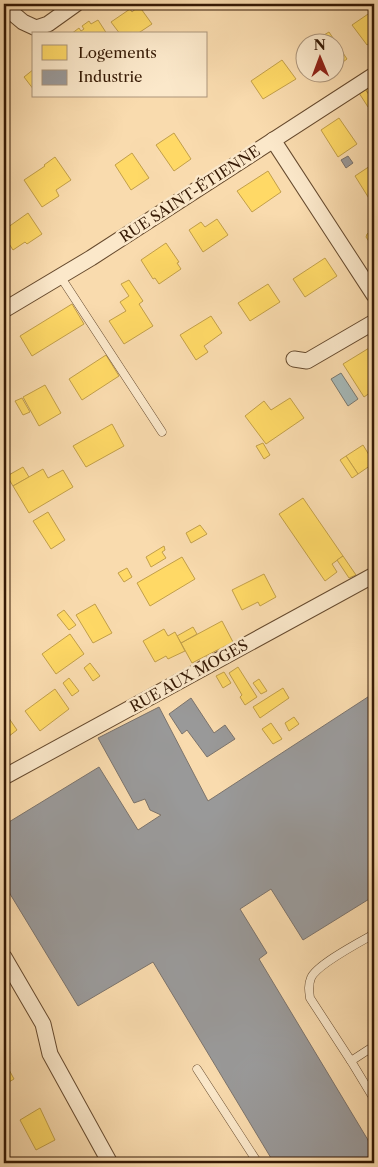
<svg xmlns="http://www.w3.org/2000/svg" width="378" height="1167" font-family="'Libre Caslon Text',serif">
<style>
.water{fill:#a5b8b8;stroke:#787870}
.homes{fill:#ffd966;stroke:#c29f49}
.industry{fill:#999;stroke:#7b736c}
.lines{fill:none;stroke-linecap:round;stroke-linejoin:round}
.lane-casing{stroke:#664a2e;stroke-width:9}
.street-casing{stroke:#664a2e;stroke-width:17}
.lane{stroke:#fbe8ca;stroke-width:8}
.street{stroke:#fbe8ca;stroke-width:15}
.labels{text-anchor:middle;stroke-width:5;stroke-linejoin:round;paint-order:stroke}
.street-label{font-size:15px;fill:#351904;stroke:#fbe8ca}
</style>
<rect width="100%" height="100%" fill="#f9dbae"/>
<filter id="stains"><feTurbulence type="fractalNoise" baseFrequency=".004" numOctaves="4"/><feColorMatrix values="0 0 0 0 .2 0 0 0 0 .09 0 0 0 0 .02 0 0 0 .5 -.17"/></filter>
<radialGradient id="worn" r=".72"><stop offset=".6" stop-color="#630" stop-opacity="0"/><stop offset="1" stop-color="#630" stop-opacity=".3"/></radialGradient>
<polygon class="water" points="341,373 358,399 348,406 331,379"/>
<g class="homes">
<polygon points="139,6 152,24 137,34 120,34 111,22 130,9 132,12"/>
<polygon points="374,10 374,40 367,45 352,25"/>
<polygon points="98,20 107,34 71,34 79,28 81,31 84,29 82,26 89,21 91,24"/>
<polygon points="329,32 347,59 336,67 336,42 312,42"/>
<polygon points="282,60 296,79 263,99 251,81"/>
<polygon points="34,69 34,90 24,77"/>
<polygon points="372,85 374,88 374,102 365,89"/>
<polygon points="365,89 374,102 368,107 359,93"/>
<polygon points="339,118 357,144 338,157 321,130"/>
<polygon points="174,133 191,159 174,171 156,145"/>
<polygon points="132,153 149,178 131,190 115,165"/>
<polygon points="55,157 71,180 56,190 59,196 42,207 24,180 45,166 44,165"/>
<polygon points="373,164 374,198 370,200 355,176"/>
<polygon points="268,171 281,192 252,212 237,191"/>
<polygon points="28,213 42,234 27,244 25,242 13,250 4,236 4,230"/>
<polygon points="217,219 228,235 203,252 189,230 201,222 205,227"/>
<polygon points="374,229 374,249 366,237 367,234"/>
<polygon points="166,243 179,262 177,263 181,269 159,284 155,278 153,279 141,260"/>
<polygon points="325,258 337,276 305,297 293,279"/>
<polygon points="129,280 143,301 139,304 153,326 124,344 109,321 126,311 120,302 129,296 121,284"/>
<polygon points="268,284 280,302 250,321 238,303"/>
<polygon points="72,304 84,324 32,356 20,336"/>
<polygon points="211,316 222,333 204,346 208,352 196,360 180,335"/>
<polygon points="374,345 374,372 371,375 374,380 374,390 364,397 343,364"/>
<polygon points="106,355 119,376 82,400 69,379"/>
<polygon points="45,385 61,413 39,426 23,397"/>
<polygon points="22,398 30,412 23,415 15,401"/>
<polygon points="290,398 304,418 266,444 245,416 264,401 271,410"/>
<polygon points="112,424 124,446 86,467 73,446"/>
<polygon points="263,443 270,455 264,459 256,446"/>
<polygon points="363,445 374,463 358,474 346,456"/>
<polygon points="346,456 358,474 352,478 340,460"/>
<polygon points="23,467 29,477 13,486 7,476"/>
<polygon points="43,469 48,478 63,470 73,487 29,513 13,486"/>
<polygon points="303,498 343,556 332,564 337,572 325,581 279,514"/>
<polygon points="48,512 65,540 51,549 33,521"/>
<polygon points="200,525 207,534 191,543 186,533"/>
<polygon points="164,546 165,550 162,552 166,558 151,567 146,557"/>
<polygon points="343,556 356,575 349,578 337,560"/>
<polygon points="182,557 195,579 150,606 137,583"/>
<polygon points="127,568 132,577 124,582 118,573"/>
<polygon points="264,574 276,597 260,606 258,602 242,610 232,590"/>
<polygon points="95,604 112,633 93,643 76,615"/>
<polygon points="64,610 76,625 69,630 57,615"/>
<polygon points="222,621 233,642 192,663 181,643"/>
<polygon points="193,627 197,634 181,643 177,636"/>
<polygon points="164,629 168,636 175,632 185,651 168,659 166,656 155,662 143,641"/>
<polygon points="70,634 84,654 56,674 42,654"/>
<polygon points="90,663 100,676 93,681 84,668"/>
<polygon points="238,667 257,697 245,705 240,697 242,695 229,673"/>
<polygon points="224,672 231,683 223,688 216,676"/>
<polygon points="69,678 79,691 72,696 63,683"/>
<polygon points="259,679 267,691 261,694 253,683"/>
<polygon points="283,688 289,698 260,718 253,707"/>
<polygon points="55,689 69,709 40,731 25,711"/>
<polygon points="4,711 17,730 4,740"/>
<polygon points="294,717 299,724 289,731 285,723"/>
<polygon points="271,723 282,739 273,744 262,729"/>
<polygon points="4,1054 10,1064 7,1066 14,1079 4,1085"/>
<polygon points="40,1108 55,1140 36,1150 20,1120"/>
</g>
<g class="industry">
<polygon points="348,156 353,163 346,168 341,160"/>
<polygon points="374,693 374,896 303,940 271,889 240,909 267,953 259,959 374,1150 374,1163 274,1163 153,962 78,1006 4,884 4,825 99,767 138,830 161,815 150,810 145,799 134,803 98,738 159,707 208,801"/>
<polygon points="191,698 214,733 225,725 235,739 207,757 187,730 182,734 169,714"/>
</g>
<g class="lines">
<defs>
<g id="lane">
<polyline points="60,276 162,432"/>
<path d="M374,934C360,942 316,965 311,978C308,985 309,991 310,998L351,1061L374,1046"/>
<polyline points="351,1061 374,1099"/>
<polyline points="197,1069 258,1163"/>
</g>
<g id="street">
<polyline points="4,6 23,22 36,28 48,24 76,4"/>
<polyline points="273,140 374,295"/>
<polyline points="4,310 91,258 374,75"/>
<polyline points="294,359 307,361 374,322"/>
<polyline points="4,777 374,575"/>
<polyline points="4,957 43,1024 50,1054 110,1163"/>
</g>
</defs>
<use href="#lane" class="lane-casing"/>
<use href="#street" class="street-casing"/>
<use href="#lane" class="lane"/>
<use href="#street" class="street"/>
</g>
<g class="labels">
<g class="street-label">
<text transform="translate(190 194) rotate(-33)" y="5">RUE SAINT-ÉTIENNE</text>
<text transform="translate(189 676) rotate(-29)" y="5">RUE AUX MOGES</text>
</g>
</g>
<rect width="378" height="1167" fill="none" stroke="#f9dbae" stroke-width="20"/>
<rect x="5" y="5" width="368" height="1157" fill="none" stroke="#351904" stroke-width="2.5"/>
<rect x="10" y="10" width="358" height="1147" fill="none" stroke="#351904"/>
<rect x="32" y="32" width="175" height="65" fill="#fbe8ca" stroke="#ac957b"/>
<rect x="42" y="45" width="25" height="15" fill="#ffd966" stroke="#ac957b"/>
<text x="78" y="58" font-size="15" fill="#351904">Logements</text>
<rect x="42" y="70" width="25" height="15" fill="#999999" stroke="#ac957b"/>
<text x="78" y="82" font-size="15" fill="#351904">Industrie</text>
<g transform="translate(320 58) rotate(359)"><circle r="24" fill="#fbe8ca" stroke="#ac957b"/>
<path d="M0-4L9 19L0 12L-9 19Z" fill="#8f2418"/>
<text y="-8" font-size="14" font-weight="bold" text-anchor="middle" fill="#351904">N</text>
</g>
<rect width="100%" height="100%" filter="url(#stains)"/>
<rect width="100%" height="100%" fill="url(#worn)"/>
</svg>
